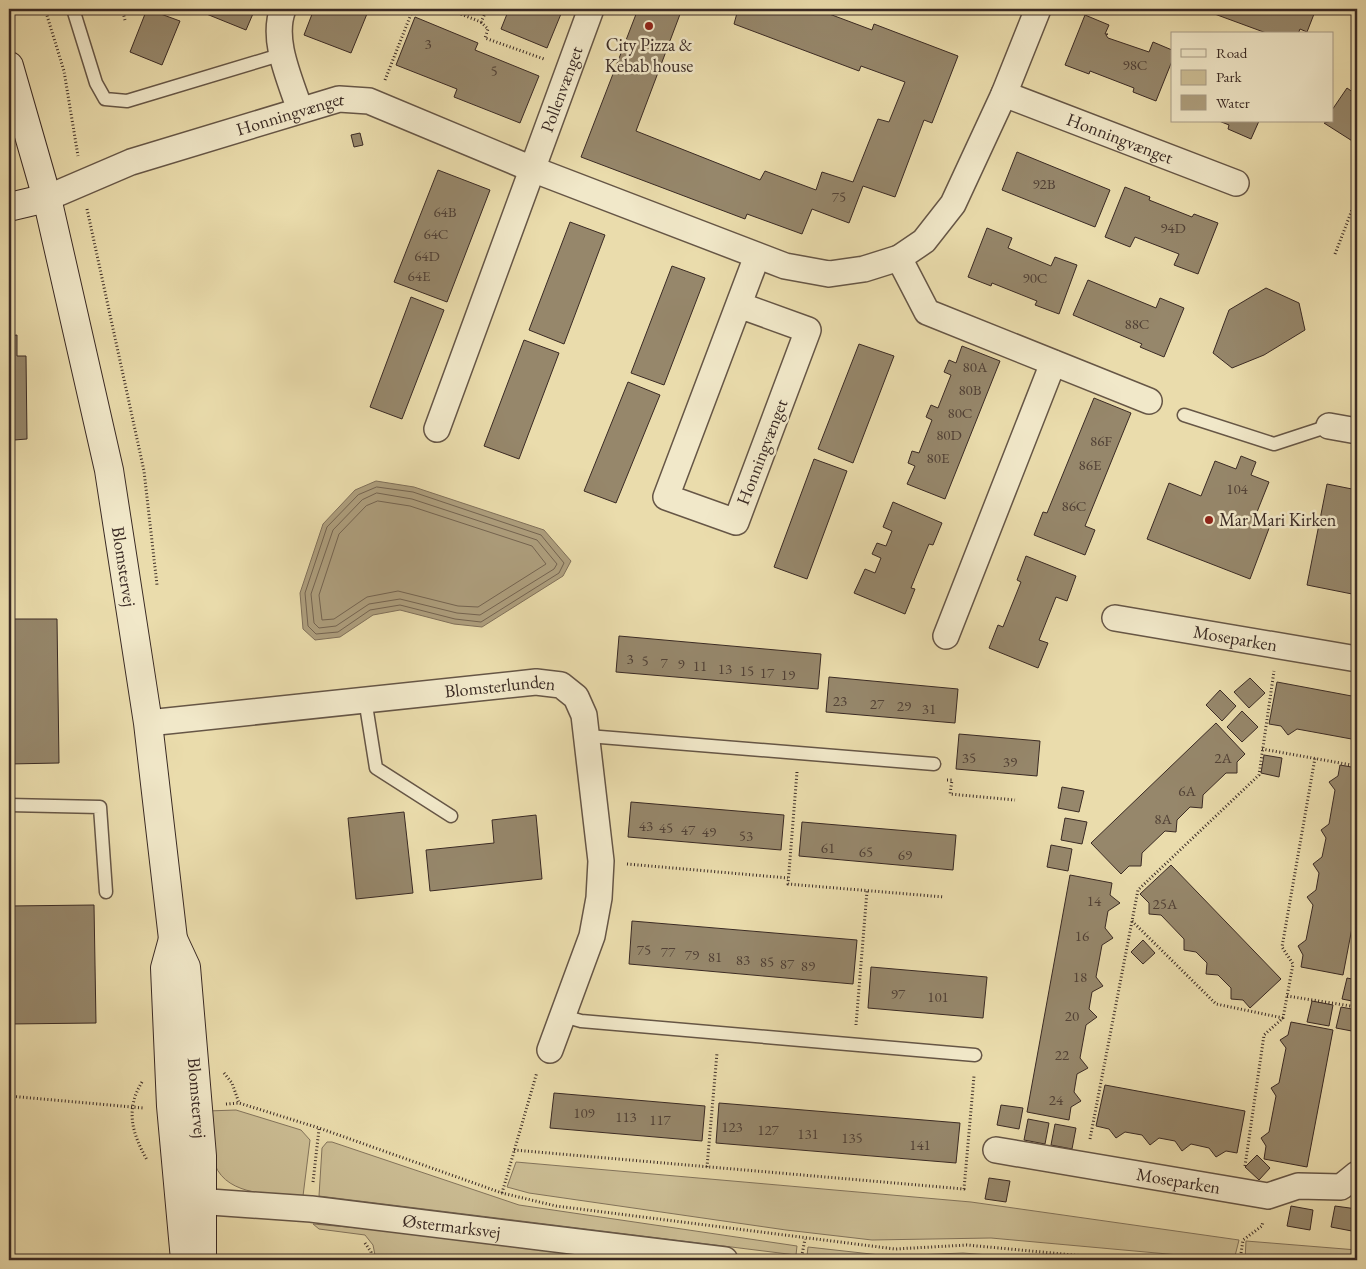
<svg xmlns="http://www.w3.org/2000/svg" width="1366" height="1269" font-family="'EB Garamond',serif">
<style>
.green{fill:#ccbe95;stroke:#83745c}
.water{fill:#ae9f7e;stroke:#80705a}
.lines{fill:none;stroke-linecap:round;stroke-linejoin:round}
.shore{stroke:#746451;stroke-width:1}
.building{fill:#96876b;stroke:#3a2a24}
.lane-casing{stroke:#665646;stroke-width:15}
.street-casing{stroke:#665646;stroke-width:28}
.secondary-casing{stroke:#3a2a24;stroke-width:30}
.path{stroke:#3a2a24;stroke-width:3;stroke-dasharray:1 2.5;stroke-linecap:butt}
.lane{stroke:#f1e8c9;stroke-width:12}
.street{stroke:#f1e8c9;stroke-width:25}
.secondary{stroke:#f1e8c9;stroke-width:28}
.poi-dot{fill:#8f2418;stroke:#f1e8c9;stroke-width:2}
.labels{text-anchor:middle;stroke-width:5;stroke-linejoin:round;paint-order:stroke}
.number-label{font-size:15px;fill:#514136}
.poi-label{font-size:18px;fill:#3a2a24;stroke:#f1e8c9}
.street-label{font-size:18px;fill:#3a2a24;stroke:#f1e8c9}
</style>
<rect width="100%" height="100%" fill="#eadcac"/>
<filter id="stains"><feTurbulence type="fractalNoise" baseFrequency=".004" numOctaves="4"/><feColorMatrix values="0 0 0 0 .2 0 0 0 0 .09 0 0 0 0 .02 0 0 0 .5 -.17"/></filter>
<radialGradient id="worn" r=".72"><stop offset=".6" stop-color="#630" stop-opacity="0"/><stop offset="1" stop-color="#630" stop-opacity=".3"/></radialGradient>
<g class="green">
<path d="M236,1110L301,1130L310,1140L303,1196C274,1194 228,1197 215,1165C209,1152 209,1126 207,1111Z"/>
<polygon points="327,1142 332,1142 519,1205 797,1246 796,1255 319,1196 322,1148"/>
<polygon points="516,1162 971,1202 1239,1240 1234,1260 991,1238 872,1240 786,1230 529,1193 507,1187"/>
<polygon points="313,1224 485,1239 637,1260 376,1260 373,1245 365,1235 319,1229"/>
<polygon points="1246,1241 1357,1250 1357,1260 1245,1260"/>
<polygon points="808,1247 889,1256 963,1253 1054,1260 836,1260 807,1256"/>
</g>
<polygon class="water" points="376,481 414,487 544,530 571,561 563,576 482,627 454,624 400,610 373,615 340,637 315,640 303,629 300,593 323,524 355,490"/>
<g class="lines">
<g class="shore">
<polygon points="377,487 413,492 541,535 564,563 559,573 481,622 455,619 400,605 370,610 338,632 316,634 308,626 305,593 327,527 358,495"/>
<polygon points="377,493 412,499 537,540 557,564 554,569 480,615 457,613 400,599 369,604 336,626 319,628 314,623 311,594 333,530 362,500"/>
<polygon points="378,501 410,506 532,546 546,564 478,607 458,606 398,591 367,597 334,619 322,620 319,595 339,534 366,506"/>
</g>
</g>
<g class="building">
<polygon points="147,9 180,21 162,65 130,52"/>
<polygon points="206,9 255,9 246,30 204,13"/>
<polygon points="314,9 369,9 351,53 304,35"/>
<polygon points="509,9 563,9 547,48 501,29"/>
<polygon points="638,9 682,9 636,131 760,180 765,171 816,190 822,172 853,182 878,119 889,122 905,82 861,66 859,71 734,24 737,13 726,9 816,9 872,30 874,24 958,56 932,123 924,120 895,197 863,186 849,223 812,209 802,234 747,214 745,219 581,157"/>
<polygon points="1201,9 1308,9 1307,11 1314,14 1307,32 1300,29 1298,34 1269,34"/>
<polygon points="1085,15 1109,25 1105,34 1108,34 1106,35 1108,38 1149,52 1153,42 1172,50 1172,61 1156,101 1133,92 1134,88 1090,71 1089,74 1065,65"/>
<polygon points="415,17 478,43 475,50 539,76 520,123 454,97 457,89 396,65"/>
<polygon points="1347,88 1357,95 1357,144 1324,123 1332,121 1332,110"/>
<polygon points="1219,121 1259,121 1251,139 1228,129 1229,125"/>
<polygon points="360,133 363,145 354,147 351,135"/>
<polygon points="1017,152 1110,190 1095,227 1002,190"/>
<polygon points="438,170 490,190 447,302 394,282"/>
<polygon points="1125,187 1150,197 1149,200 1192,217 1194,214 1218,223 1198,274 1174,265 1179,254 1135,237 1130,247 1105,237"/>
<polygon points="570,222 605,235 564,344 529,330"/>
<polygon points="987,228 1012,238 1008,248 1051,266 1055,257 1077,265 1059,314 1035,305 1037,301 992,283 991,286 968,277"/>
<polygon points="672,266 705,278 664,385 631,373"/>
<polygon points="1088,280 1156,308 1160,298 1184,308 1164,357 1140,347 1142,344 1073,315"/>
<polygon points="1266,288 1299,303 1305,330 1264,355 1232,368 1213,353 1229,310"/>
<polygon points="411,297 444,310 402,419 370,407"/>
<polygon points="17,335 17,356 26,356 27,439 14,440 14,463 9,463 9,336"/>
<polygon points="524,340 559,353 519,459 484,446"/>
<polygon points="859,344 894,356 853,463 818,449"/>
<polygon points="962,346 1000,361 945,499 907,484 915,466 908,463 912,451 919,453 932,420 926,417 931,405 938,408 951,375 944,372 949,360 956,363"/>
<polygon points="628,382 660,395 616,503 584,491"/>
<polygon points="1094,398 1131,413 1085,526 1095,530 1085,555 1034,535 1043,512 1047,513"/>
<polygon points="1241,456 1256,462 1251,475 1269,482 1255,517 1271,523 1250,579 1147,539 1169,483 1201,496 1215,461 1236,469"/>
<polygon points="814,459 847,471 807,579 774,567"/>
<polygon points="1327,484 1357,490 1357,595 1307,585"/>
<polygon points="893,502 942,523 933,545 929,544 911,588 915,589 905,614 854,593 865,569 875,573 881,558 872,554 877,543 886,546 892,531 883,527"/>
<polygon points="9,521 13,521 14,619 57,619 59,763 9,764"/>
<polygon points="1026,556 1076,576 1067,601 1056,597 1039,640 1048,643 1038,668 989,648 998,625 1003,627 1021,582 1017,580"/>
<polygon points="619,636 821,654 818,689 616,672"/>
<polygon points="829,677 958,689 955,723 826,712"/>
<polygon points="1250,678 1265,693 1249,708 1234,692"/>
<polygon points="1277,682 1357,697 1357,740 1297,729 1288,735 1281,726 1269,724"/>
<polygon points="1220,690 1236,706 1222,721 1206,705"/>
<polygon points="1242,711 1258,727 1242,742 1227,727"/>
<polygon points="1216,723 1245,754 1237,762 1237,773 1226,773 1203,795 1202,808 1190,807 1177,820 1176,832 1165,831 1142,853 1141,866 1129,866 1121,874 1091,843"/>
<polygon points="959,734 1040,741 1037,776 956,769"/>
<polygon points="1264,755 1282,758 1279,777 1261,773"/>
<polygon points="1340,765 1357,768 1357,902 1343,975 1301,967 1303,955 1298,946 1306,940 1313,905 1307,897 1316,890 1319,873 1313,864 1322,857 1326,838 1321,830 1329,824 1335,790 1329,782 1338,776"/>
<polygon points="1062,787 1084,791 1079,812 1058,808"/>
<polygon points="631,802 784,815 781,850 628,837"/>
<polygon points="404,812 413,893 356,899 348,818"/>
<polygon points="536,815 542,879 430,891 426,850 494,843 492,820"/>
<polygon points="1065,818 1087,822 1082,844 1061,840"/>
<polygon points="802,822 956,835 953,870 799,856"/>
<polygon points="1051,845 1072,849 1068,871 1047,867"/>
<polygon points="1171,865 1281,979 1250,1008 1243,1000 1231,999 1231,988 1218,975 1206,974 1207,963 1196,952 1184,950 1184,939 1161,915 1149,914 1149,903 1140,894"/>
<polygon points="1070,875 1112,883 1110,895 1120,903 1108,911 1105,928 1113,938 1102,945 1096,977 1103,986 1092,992 1089,1009 1097,1017 1086,1025 1080,1058 1088,1068 1077,1074 1074,1092 1081,1101 1071,1107 1069,1120 1027,1112"/>
<polygon points="94,905 96,1023 9,1024 9,906"/>
<polygon points="632,921 857,940 853,984 629,964"/>
<polygon points="1143,940 1155,953 1143,964 1131,952"/>
<polygon points="871,967 987,977 983,1018 868,1008"/>
<polygon points="1347,978 1357,980 1357,1002 1342,999"/>
<polygon points="1312,1001 1333,1005 1329,1026 1307,1022"/>
<polygon points="1341,1007 1357,1010 1357,1032 1336,1028"/>
<polygon points="1291,1022 1333,1030 1307,1167 1264,1159 1266,1146 1261,1138 1269,1132 1276,1096 1271,1088 1279,1083 1286,1048 1280,1040 1288,1035"/>
<polygon points="1105,1085 1245,1111 1237,1153 1226,1151 1216,1157 1209,1148 1191,1144 1182,1151 1175,1141 1159,1138 1150,1145 1142,1135 1125,1132 1116,1138 1109,1129 1096,1126"/>
<polygon points="554,1093 705,1106 702,1141 550,1128"/>
<polygon points="719,1103 960,1123 956,1163 716,1143"/>
<polygon points="1001,1105 1023,1108 1019,1129 997,1125"/>
<polygon points="1028,1119 1049,1123 1045,1144 1024,1140"/>
<polygon points="1055,1124 1076,1128 1072,1149 1051,1145"/>
<polygon points="1257,1155 1270,1168 1259,1180 1245,1167"/>
<polygon points="989,1178 1010,1181 1006,1202 985,1199"/>
<polygon points="1291,1206 1313,1210 1310,1230 1287,1226"/>
<polygon points="1335,1206 1357,1209 1357,1232 1331,1227"/>
</g>
<g class="lines">
<defs>
<g id="lane">
<polyline points="73,9 96,83 105,99 127,101 283,54"/>
<polyline points="1184,415 1274,444 1329,426"/>
<polyline points="365,699 376,768 451,816"/>
<polyline points="588,736 934,764"/>
<polyline points="9,805 100,807 106,892"/>
<polyline points="563,1016 581,1021 975,1055"/>
</g>
<g id="street">
<path d="M283,9C271,40 290,79 300,110"/>
<path id="s1" d="M1004,94L1236,183"/>
<path id="s2" d="M47,198L131,162L339,99L369,101L532,169L785,266L829,274L864,269L899,258L924,241L953,204L1004,94L1038,9"/>
<polyline points="899,258 927,312 1149,401"/>
<polyline points="739,305 808,330 736,522 666,497 757,256"/>
<polyline points="1329,426 1357,431"/>
<path id="s3" d="M437,429L591,9"/>
<path id="s4" d="M1115,618L1357,659"/>
<polyline points="946,636 1053,363"/>
<path id="s5" d="M148,723L536,682L561,685L576,697L584,715L601,861L599,898L592,936L550,1050"/>
<path id="s6" d="M996,1150L1268,1196L1298,1186L1341,1187L1357,1174"/>
<path id="s7" d="M182,1200L311,1209L725,1260"/>
</g>
<g id="secondary">
<path id="s8" d="M9,66L47,198L109,470L148,723L173,939L186,967L202,1156V1260"/>
<polyline points="9,207 47,198"/>
<polyline points="173,939 165,968 171,1106 185,1260"/>
</g>
</defs>
<use href="#lane" class="lane-casing"/>
<use href="#street" class="street-casing"/>
<use href="#secondary" class="secondary-casing"/>
<g class="path">
<polyline points="45,9 64,71 78,156"/>
<polyline points="122,9 125,20"/>
<polyline points="448,9 481,22 487,9"/>
<polyline points="481,22 488,29 485,38 544,59"/>
<polyline points="385,80 413,9"/>
<polyline points="87,209 144,471 157,585"/>
<polyline points="1335,254 1357,197"/>
<polyline points="1262,749 1357,766"/>
<polyline points="797,772 788,884 944,897"/>
<polyline points="947,780 952,780 950,794 1015,800"/>
<polyline points="627,864 788,878"/>
<polyline points="1132,921 1216,1004 1283,1018"/>
<polyline points="1287,996 1357,1007"/>
<polyline points="856,1025 867,891"/>
<polyline points="224,1073 232,1083 239,1103"/>
<path d="M142,1082C125,1110 132,1133 147,1160"/>
<polyline points="9,1096 143,1108"/>
<polyline points="226,1104 239,1103 319,1128 502,1193 556,1206 895,1249 967,1245 1127,1260"/>
<polyline points="1090,1139 1138,890 1259,775 1274,671"/>
<polyline points="514,1150 964,1189 974,1076"/>
<polyline points="1245,1166 1264,1035 1283,1018 1293,964 1282,947 1315,758"/>
<polyline points="707,1167 717,1053"/>
<polyline points="313,1182 319,1129"/>
<polyline points="502,1193 537,1072"/>
<polyline points="365,1243 371,1252 370,1260"/>
<polyline points="801,1260 805,1239"/>
<polyline points="1240,1260 1243,1240 1262,1226 1263,1221"/>
</g>
<use href="#lane" class="lane"/>
<use href="#street" class="street"/>
<use href="#secondary" class="secondary"/>
</g>
<g class="poi-dot">
<circle cx="649" cy="26" r="5"/>
<circle cx="1209" cy="520" r="5"/>
</g>
<g class="labels">
<g class="number-label">
<text x="428" y="49">3</text>
<text x="1135" y="70">98C</text>
<text x="494" y="76">5</text>
<text x="1044" y="189">92B</text>
<text x="839" y="202">75</text>
<text x="445" y="217">64B</text>
<text x="1173" y="233">94D</text>
<text x="436" y="239">64C</text>
<text x="427" y="261">64D</text>
<text x="419" y="281">64E</text>
<text x="1035" y="283">90C</text>
<text x="1137" y="329">88C</text>
<text x="975" y="372">80A</text>
<text x="970" y="395">80B</text>
<text x="960" y="418">80C</text>
<text x="949" y="440">80D</text>
<text x="1101" y="446">86F</text>
<text x="938" y="463">80E</text>
<text x="1090" y="470">86E</text>
<text x="1237" y="494">104</text>
<text x="1074" y="511">86C</text>
<text x="630" y="664">3</text>
<text x="645" y="666">5</text>
<text x="664" y="668">7</text>
<text x="681" y="669">9</text>
<text x="700" y="671">11</text>
<text x="725" y="674">13</text>
<text x="747" y="676">15</text>
<text x="767" y="678">17</text>
<text x="788" y="680">19</text>
<text x="840" y="706">23</text>
<text x="877" y="709">27</text>
<text x="904" y="711">29</text>
<text x="929" y="714">31</text>
<text x="969" y="763">35</text>
<text x="1223" y="763">2A</text>
<text x="1010" y="767">39</text>
<text x="1187" y="796">6A</text>
<text x="1163" y="824">8A</text>
<text x="646" y="831">43</text>
<text x="666" y="833">45</text>
<text x="688" y="835">47</text>
<text x="709" y="837">49</text>
<text x="746" y="841">53</text>
<text x="828" y="853">61</text>
<text x="866" y="857">65</text>
<text x="905" y="860">69</text>
<text x="1094" y="906">14</text>
<text x="1165" y="909">25A</text>
<text x="1082" y="941">16</text>
<text x="644" y="955">75</text>
<text x="668" y="957">77</text>
<text x="692" y="960">79</text>
<text x="715" y="962">81</text>
<text x="743" y="965">83</text>
<text x="767" y="967">85</text>
<text x="787" y="969">87</text>
<text x="808" y="971">89</text>
<text x="1080" y="982">18</text>
<text x="898" y="999">97</text>
<text x="938" y="1002">101</text>
<text x="1072" y="1021">20</text>
<text x="1062" y="1060">22</text>
<text x="1056" y="1105">24</text>
<text x="584" y="1118">109</text>
<text x="626" y="1122">113</text>
<text x="660" y="1125">117</text>
<text x="732" y="1132">123</text>
<text x="768" y="1135">127</text>
<text x="808" y="1139">131</text>
<text x="852" y="1143">135</text>
<text x="920" y="1150">141</text>
</g>
<g class="poi-label">
<text x="649" y="51">City Pizza &amp;<tspan x="649" dy="21">Kebab house</tspan></text>
<text x="1219" y="526" text-anchor="start">Mar Mari Kirken</text>
</g>
<g class="street-label">
<text dy="6" stroke="none"><textPath href="#s3" startOffset="362">Pollenvænget</textPath></text>
<text dy="6" stroke="none"><textPath href="#s2" startOffset="258">Honningvænget</textPath></text>
<text dy="6" stroke="none"><textPath href="#s1" startOffset="124">Honningvænget</textPath></text>
<text transform="translate(762 452) rotate(-69)" y="6">Honningvænget</text>
<text dy="6" stroke="none"><textPath href="#s8" startOffset="514">Blomstervej</textPath></text>
<text dy="6" stroke="none"><textPath href="#s4" startOffset="122">Moseparken</textPath></text>
<text dy="6" stroke="none"><textPath href="#s5" startOffset="354">Blomsterlunden</textPath></text>
<text dy="6" stroke="none"><textPath href="#s8" startOffset="1052">Blomstervej</textPath></text>
<text dy="6" stroke="none"><textPath href="#s6" startOffset="185">Moseparken</textPath></text>
<text dy="6" stroke="none"><textPath href="#s7" startOffset="271">Østermarksvej</textPath></text>
</g>
</g>
<rect width="1366" height="1269" fill="none" stroke="#eadcac" stroke-width="30"/>
<rect x="10" y="10" width="1346" height="1249" fill="none" stroke="#3a2a24" stroke-width="2.5"/>
<rect x="15" y="15" width="1336" height="1239" fill="none" stroke="#3a2a24"/>
<rect x="1171" y="32" width="162" height="90" fill="#f1e8c9" stroke="#a89c87"/>
<rect x="1181" y="49" width="25" height="8" fill="#f1e8c9" stroke="#a89c87"/>
<text x="1216" y="58" font-size="15" fill="#3a2a24">Road</text>
<rect x="1181" y="70" width="25" height="15" fill="#ccbe95" stroke="#a89c87"/>
<text x="1216" y="82" font-size="15" fill="#3a2a24">Park</text>
<rect x="1181" y="95" width="25" height="15" fill="#ae9f7e" stroke="#a89c87"/>
<text x="1216" y="108" font-size="15" fill="#3a2a24">Water</text>
<rect width="100%" height="100%" filter="url(#stains)"/>
<rect width="100%" height="100%" fill="url(#worn)"/>
</svg>
